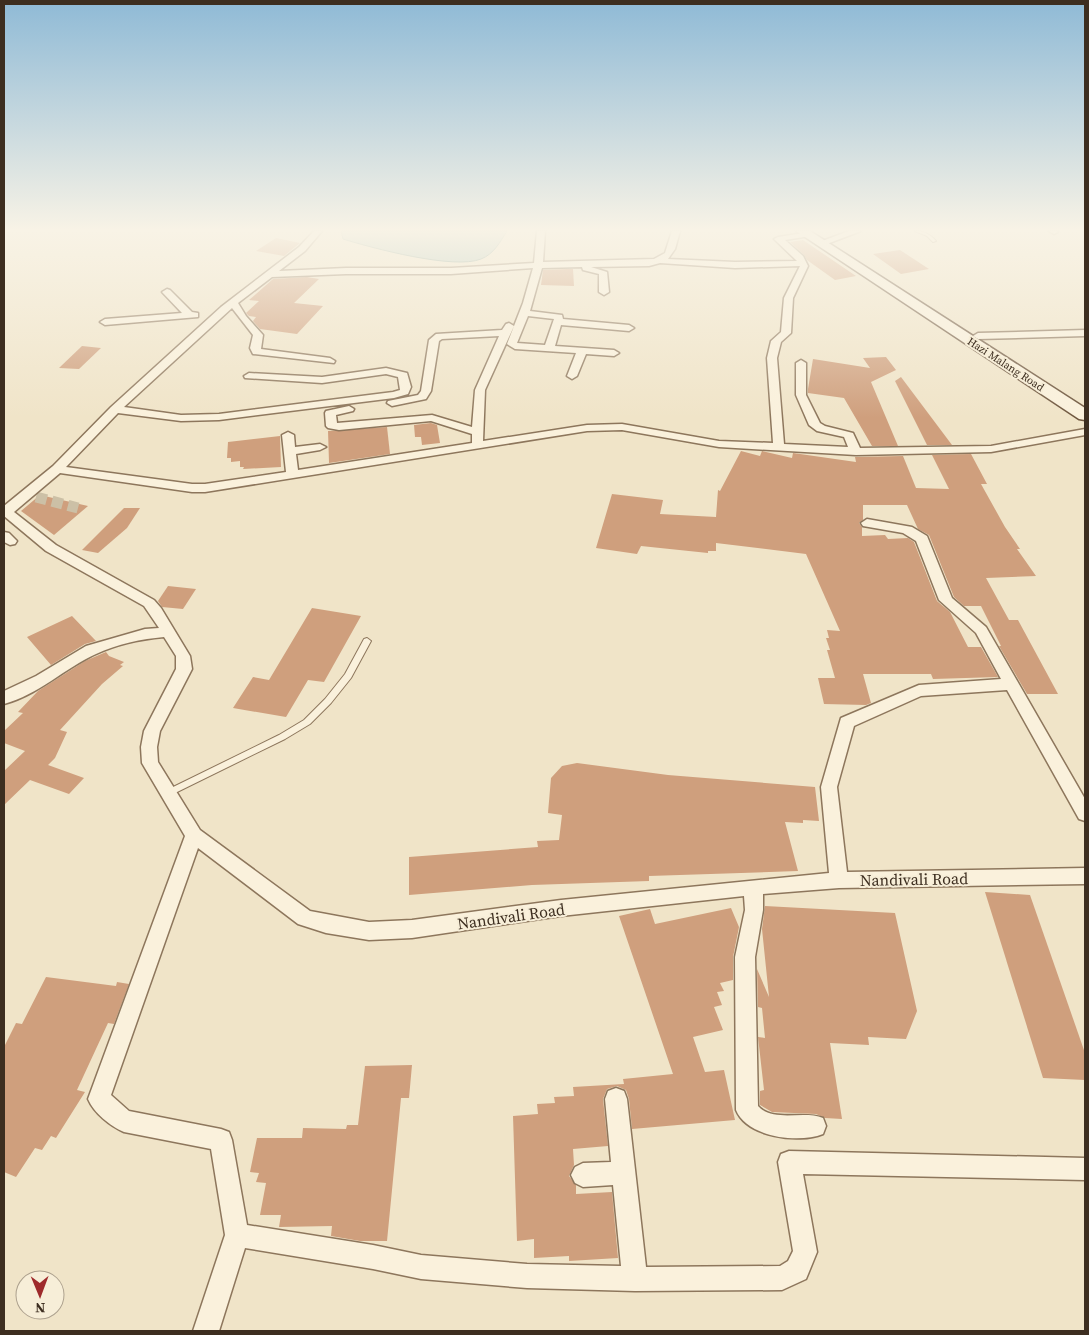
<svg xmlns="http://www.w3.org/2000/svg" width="1089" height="1335" font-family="'Source Serif 4',serif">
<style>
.water{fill:#a9c4bc;stroke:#6f938a}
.building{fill:#cf9f7d}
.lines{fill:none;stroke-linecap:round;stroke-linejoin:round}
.minor-tunnel{stroke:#ccc0a6;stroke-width:11;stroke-dasharray:11 5.5;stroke-linecap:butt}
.service-casing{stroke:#8d765c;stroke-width:2}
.minor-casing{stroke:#8d765c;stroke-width:3}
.secondary-casing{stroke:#6f573f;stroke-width:3}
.service{fill:#faf1dc;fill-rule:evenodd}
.minor{fill:#faf1dc;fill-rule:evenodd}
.secondary{fill:#faf1dc;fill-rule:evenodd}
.labels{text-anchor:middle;stroke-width:4;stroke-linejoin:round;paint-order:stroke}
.far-street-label{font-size:11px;fill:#3d2e20;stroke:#f7eed8}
.near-street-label{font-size:16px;fill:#3d2e20;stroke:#f7eed8}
</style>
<rect width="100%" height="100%" fill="#f0e4c8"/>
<path class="water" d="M341,231H507C500,242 494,254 481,259C454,270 372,248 343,239Z"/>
<g class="building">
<polygon points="276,238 300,243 284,256 256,251"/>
<polygon points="803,240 856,276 835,280 807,260 804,255 790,242"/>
<polygon points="900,250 929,269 901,274 873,254"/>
<polygon points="567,269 573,269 574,286 541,285 543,270"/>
<polygon points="307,277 319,279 294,303 323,306 297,334 260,329 253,321 256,317 249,316 246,313 259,301 249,300 273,279"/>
<polygon points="82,346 101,348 79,369 59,368"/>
<polygon points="886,357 896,370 871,382 898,446 872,446 844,398 808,393 808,389 813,359 870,368 863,358"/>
<polygon points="901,377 952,445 927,445 895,381"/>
<polygon points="431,423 437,425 440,443 422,445 421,437 415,437 414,425"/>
<polygon points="387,427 390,454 329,463 328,431"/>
<polygon points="280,436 281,467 243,469 244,467 240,467 240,461 231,462 231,458 227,458 228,442"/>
<polygon points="741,451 760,456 762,451 766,452 792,458 793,453 856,462 855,457 903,456 916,488 949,489 932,455 971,454 987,484 981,484 1005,527 1020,549 1017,549 1036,576 986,578 1009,620 1018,620 1058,694 1027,694 999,646 1001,646 981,606 964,606 954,597 929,535 918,529 907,505 863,505 863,520 859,523 862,527 862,536 885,535 888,539 908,538 914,542 937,601 950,612 968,647 981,647 998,677 933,679 931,674 863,674 871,703 866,705 824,704 818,678 835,678 827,650 830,650 826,638 829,638 827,630 840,631 806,554 716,543 716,551 708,551 708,553 641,546 637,554 596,548 612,494 663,500 660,514 716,517 718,490 720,491"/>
<polygon points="40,495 88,506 54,535 21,511"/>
<polygon points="124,508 140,508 127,528 98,553 82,550"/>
<polygon points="168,586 196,589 183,609 162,607 158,601"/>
<polygon points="312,608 361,616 324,682 308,680 286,717 233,708 253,677 269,680"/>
<polygon points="72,616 96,641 85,644 51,665 27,637"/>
<polygon points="106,652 109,656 124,662 120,665 123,666 102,684 60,730 67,732 55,758 48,765 84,778 69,794 30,780 4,805 4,771 25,751 4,743 4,731 23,713 18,712 38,691 85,661"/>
<polygon points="577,763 668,775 815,787 819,821 803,820 803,823 785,822 798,871 649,876 649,881 532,885 409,895 409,857 538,847 537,841 559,840 562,815 548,813 551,778 562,766"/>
<polygon points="985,892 1030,895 1085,1053 1085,1080 1043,1078"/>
<polygon points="765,906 895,913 917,1011 906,1039 868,1037 869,1045 830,1043 842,1119 825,1118 816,1114 772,1112 760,1105 760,1091 764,1090 758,1037 765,1038 762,1008 758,1007 757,969 769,997 762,929"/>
<polygon points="731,908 739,927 733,957 733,980 720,983 724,991 717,992 722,1005 714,1007 723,1030 693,1037 705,1072 724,1070 735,1120 632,1129 629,1099 626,1090 617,1086 607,1089 603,1099 608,1146 573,1149 574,1165 569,1176 576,1185 576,1194 612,1192 618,1258 569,1261 569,1256 534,1258 534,1239 517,1241 513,1116 538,1114 537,1104 555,1103 554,1097 574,1096 573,1087 624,1084 623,1079 673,1074 619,916 650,909 655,924"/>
<polygon points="46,977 116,986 117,982 129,984 114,1024 108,1023 77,1090 85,1092 56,1138 51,1136 42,1150 35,1148 16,1177 4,1172 4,1047 16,1023 22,1024"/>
<polygon points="412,1065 409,1098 401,1098 387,1241 360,1241 331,1236 332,1226 279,1227 281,1215 260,1215 266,1183 256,1182 259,1173 250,1172 257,1138 302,1138 303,1128 346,1129 347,1125 358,1125 365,1066"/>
</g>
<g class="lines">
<polyline class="minor-tunnel" points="36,497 78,508"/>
<defs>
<g id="service">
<path d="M915,231C924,231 930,234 936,241L933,242L927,236Z"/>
<polygon points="367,638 371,641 351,678 331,703 310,724 285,739 171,795 168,796 165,795 164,793 165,791 279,735 304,720 325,699 345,674 364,639"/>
</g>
<g id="minor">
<path d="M314,231H322L305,251L279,271L346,268H451L534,263L537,231H545L543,262L654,259L665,253L672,231H680L675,249L668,259L735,262L797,261L774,239L778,237L810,232V236L785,240L803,256L808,266L793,298L791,333L781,342L777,358L784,444L848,447L844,437L817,431L809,425L796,395V363L801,360L806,363V395L820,423L825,426L853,433L860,448L991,446L1085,429V435L991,452L856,455L719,447L622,430L587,431L205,492H192L60,473L14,512L56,545L154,600L161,608L190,656L192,669L160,731L157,747L158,762L200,830L310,911L369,922L412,920L561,900L829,873L821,787L841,718L919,685L1001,679L976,633L939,600L916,541L903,533L863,526L861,523L867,519L912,527L927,536L952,598L986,627L1085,799V821L1079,819L1007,690L921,696L854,726L837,787L847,872L1085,868V884L839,888L763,894V910L755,957L758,1106C773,1123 804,1110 823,1118L826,1126L823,1134C798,1144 747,1137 736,1110L735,957L745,910L744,896L561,916L412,938L369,940L326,933L298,924L198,848L111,1095L129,1111L221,1129L229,1132L232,1140L247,1225L373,1245L421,1255L527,1264L621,1266L613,1185L583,1187L575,1183L571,1175L575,1167L583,1163L611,1162L605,1099L608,1091L616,1088L624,1091L627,1099L646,1267L780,1266L788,1261L793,1251L778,1162L781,1154L789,1151L1085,1158V1180L803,1174L817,1252L806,1279L782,1290L635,1291L527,1288L421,1279L373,1269L245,1248L219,1331H193L225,1235L211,1149L124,1132C110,1126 94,1113 88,1099L185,836L142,763L141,747L144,731L176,669V656L164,637C142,639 117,644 96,654C65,668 38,695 4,704V691L36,676L86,646L145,629L159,628L144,606L46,551L4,516V506L53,466L111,407L221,307L299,247ZM660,263L735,268L800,266L784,298L781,332L771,341L767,358L773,443L719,441L622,424L587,425L483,441L485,390L514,326L509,323L506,324L502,330L436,334L429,340L421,391L418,395L388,401L387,403L392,406L426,399L431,391L439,341L442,339L499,336L475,390L472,427L432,415L337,423L336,415L353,411L354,409L349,406L326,411L325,413L326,426L328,428L339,430L431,421L472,434V443L298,470L296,454L320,450L326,447L320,444L295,447L294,435L288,432L282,435L286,472L205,484H192L66,467L118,413L181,421L219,420L394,398L408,394L411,387L407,373L386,368L322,377L249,373L244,376L245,378L322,383L386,374L398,377L400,390L393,392L219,414L181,415L124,407L232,308L253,335L250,348L253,354L334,363L335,361L330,358L261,349L263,335L246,316L238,303L272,277L346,274H451L533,268L523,303L507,344L515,349L576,353L567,376L572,379L577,376L586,354L614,356L619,353L614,350L555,346L561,325L629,331L634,328L629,325L563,319L562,315L530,311L542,268L582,267L583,270L599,274V292L604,295L609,292L607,272L591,267L649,266ZM528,316L554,319L545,345L517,343Z"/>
<polygon points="849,231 861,231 824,245 817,243"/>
<polygon points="1049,231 1057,231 1058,232 1054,234"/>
<polygon points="167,289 170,290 192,312 198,313 198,317 105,325 100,322 105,319 182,313 162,292"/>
<polygon points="1085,330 1085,336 978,339 973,336 978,333"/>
<polygon points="4,532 9,533 17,541 15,544 10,545 4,542"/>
</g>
<polygon id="secondary" points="796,231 810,231 1085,408 1085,420 1079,419"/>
</defs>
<use href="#service" class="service-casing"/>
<use href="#minor" class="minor-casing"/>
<use href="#secondary" class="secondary-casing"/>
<use href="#service" class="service"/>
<use href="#minor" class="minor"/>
<use href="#secondary" class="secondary"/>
</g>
<linearGradient id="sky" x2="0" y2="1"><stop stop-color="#8fbad6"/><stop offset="0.55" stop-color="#f8f3e6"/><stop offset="1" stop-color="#f8f3e6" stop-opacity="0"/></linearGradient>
<rect width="1089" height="418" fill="url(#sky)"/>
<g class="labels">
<g class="far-street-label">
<text transform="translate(1006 364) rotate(33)" y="4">Hazi Malang Road</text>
</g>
<g class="near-street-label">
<text transform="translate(914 879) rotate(-1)" y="6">Nandivali Road</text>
<text transform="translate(511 916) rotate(-8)" y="6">Nandivali Road</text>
</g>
</g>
<rect width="1089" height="1335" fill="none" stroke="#3d2e20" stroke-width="10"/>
<g transform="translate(40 1295) rotate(179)"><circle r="24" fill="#f7eed8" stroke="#ada18e"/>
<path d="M0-4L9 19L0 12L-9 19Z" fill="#9e2a2b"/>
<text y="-8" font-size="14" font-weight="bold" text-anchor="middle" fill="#3d2e20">N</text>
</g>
</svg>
